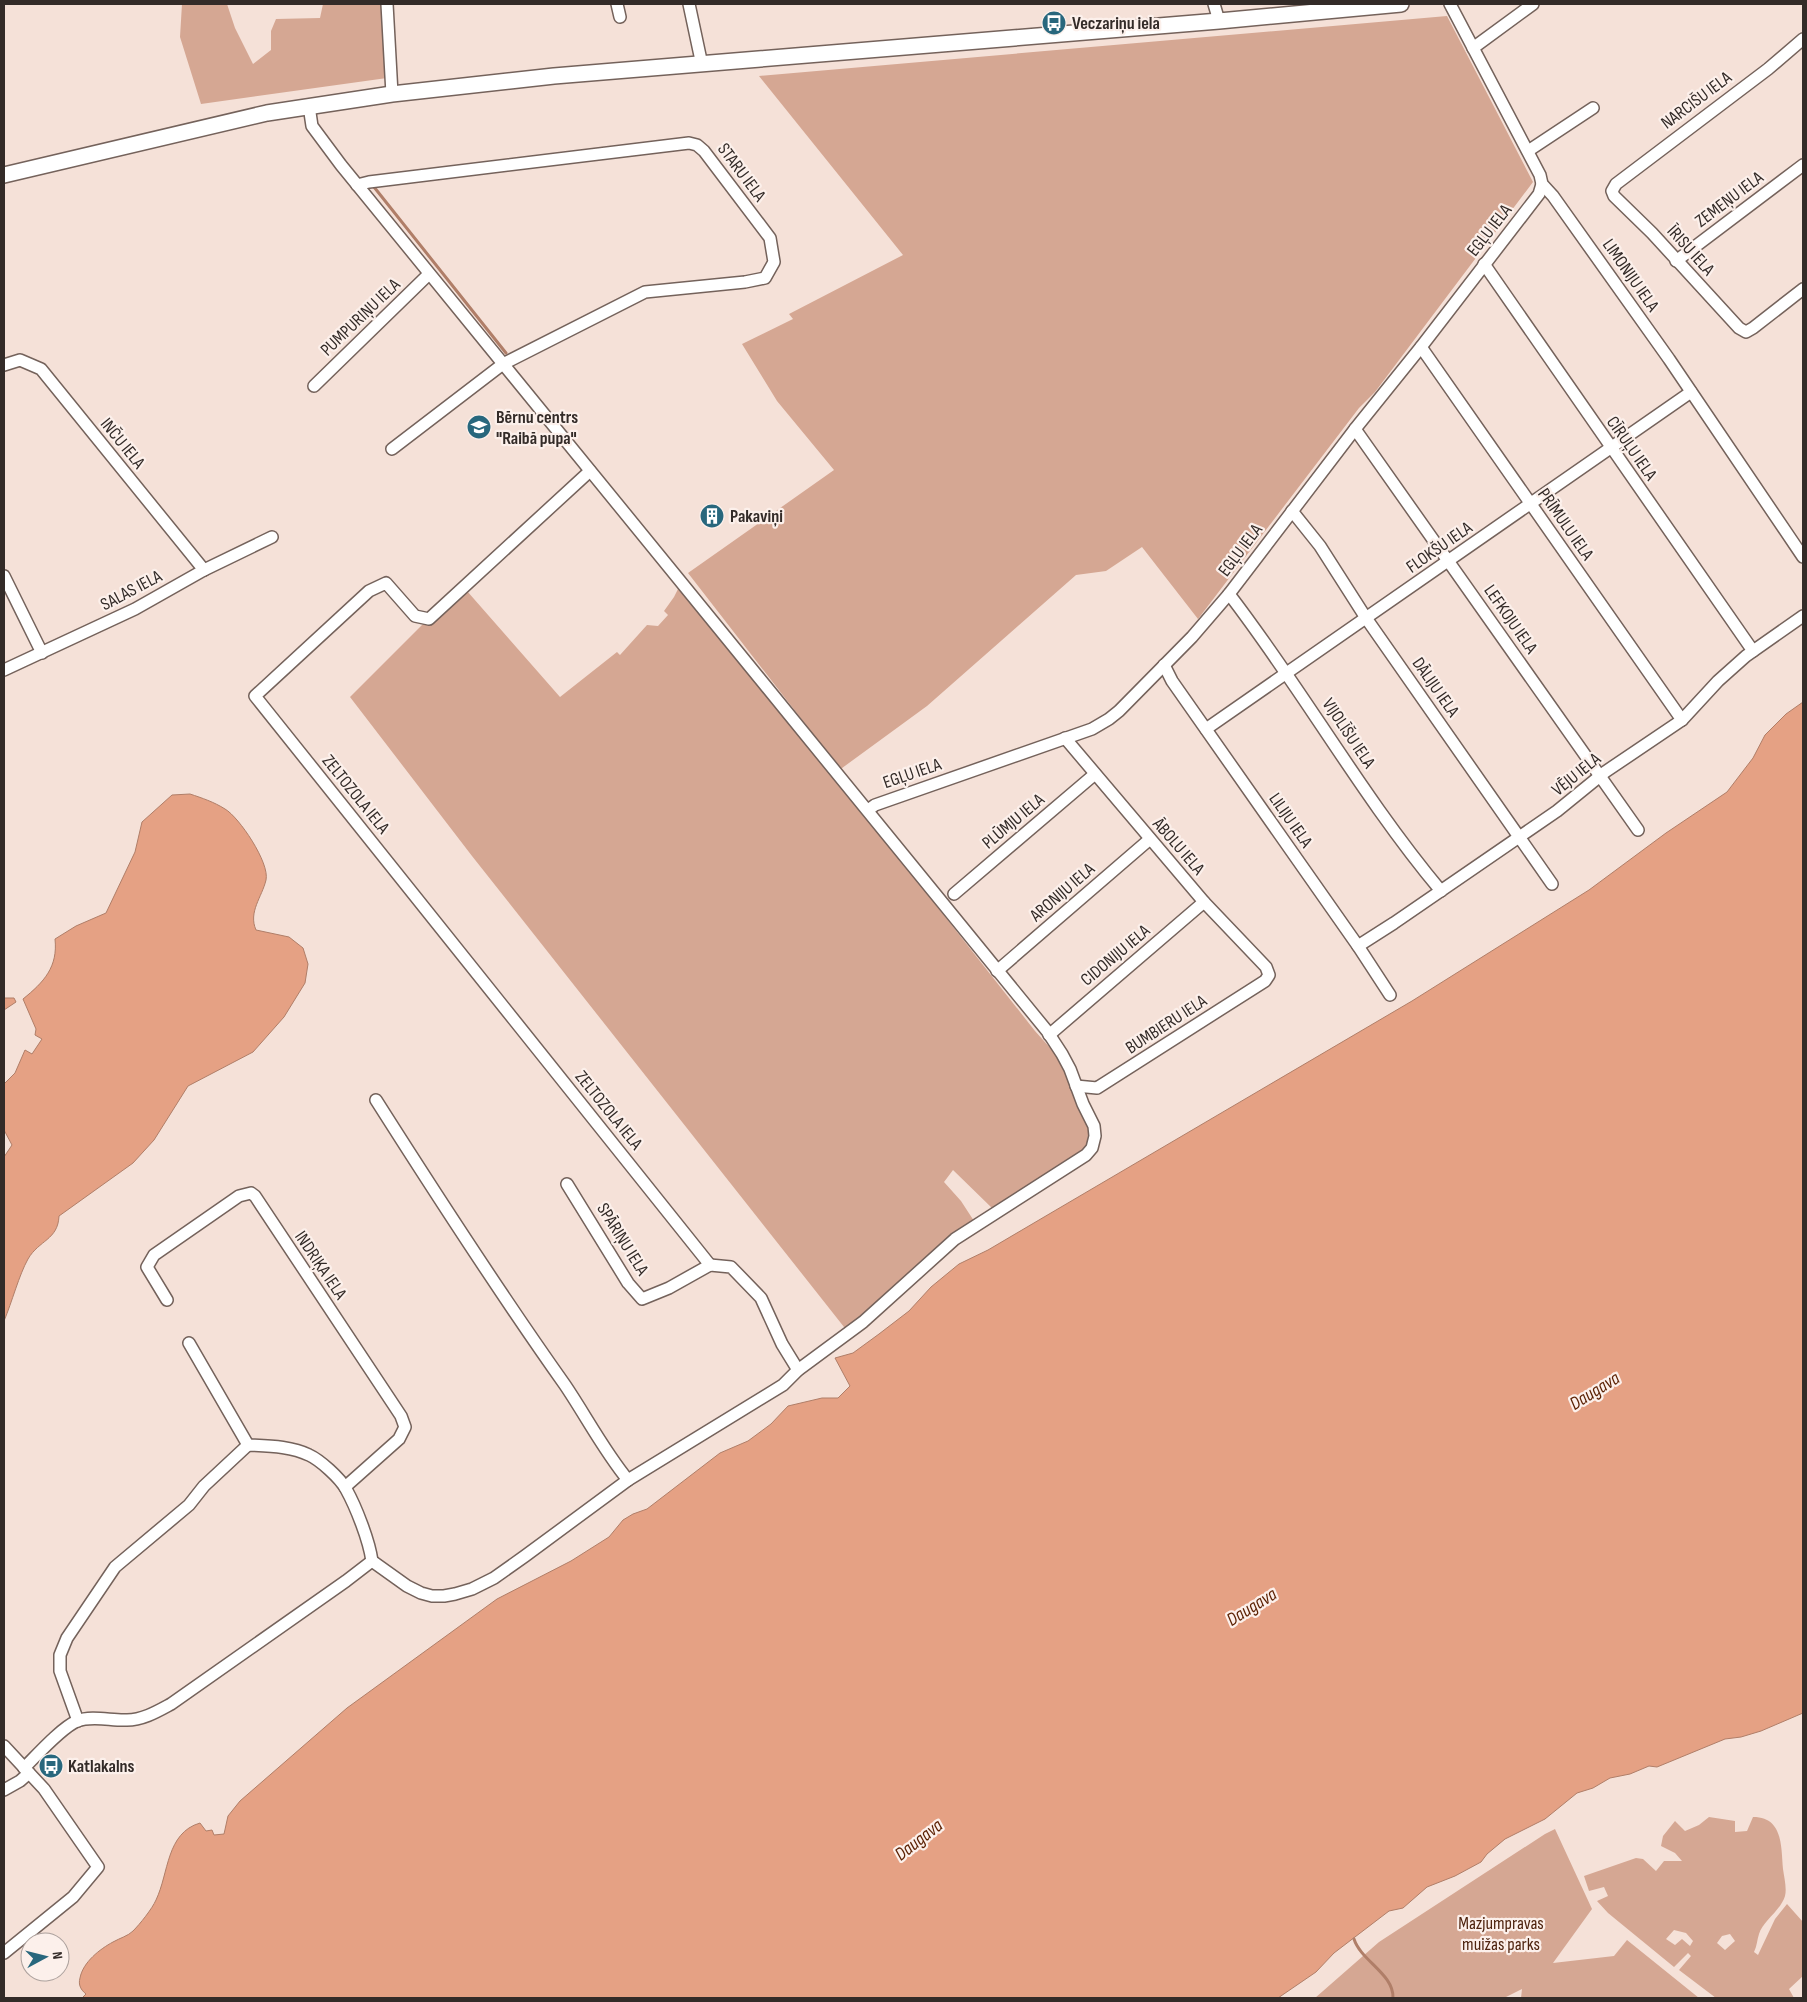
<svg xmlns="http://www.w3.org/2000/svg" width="1807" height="2002" font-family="'Sofia Sans Condensed',sans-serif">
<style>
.green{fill:#d5a793;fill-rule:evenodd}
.water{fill:#e5a184;stroke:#b07e68}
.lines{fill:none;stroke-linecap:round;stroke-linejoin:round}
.stream{stroke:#b07e68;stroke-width:3}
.minor-casing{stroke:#74625b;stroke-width:14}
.secondary-casing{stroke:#74625b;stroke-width:18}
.minor{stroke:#fff;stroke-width:11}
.secondary{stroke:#fff;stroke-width:15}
.labels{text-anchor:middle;stroke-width:4.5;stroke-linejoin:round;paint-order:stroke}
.poi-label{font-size:18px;font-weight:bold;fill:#332b28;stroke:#fcf0eb;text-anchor:start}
.street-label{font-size:18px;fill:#332b28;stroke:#fcf0eb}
.park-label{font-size:18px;fill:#4f240f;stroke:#fcf0eb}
.water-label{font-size:19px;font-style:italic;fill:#5a1f00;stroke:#fcf0eb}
</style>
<rect width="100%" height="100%" fill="#f5e1d8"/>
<g class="green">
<polygon points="182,4 227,4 235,28 253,64 271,50 271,31 276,19 320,18 323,4 383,4 387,78 201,104 180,37"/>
<polygon points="1447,16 1533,182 1375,392 1359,408 1198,619 1142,547 1106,571 1076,575 927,706 838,771 830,756 688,573 834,470 777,401 742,344 793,319 789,314 903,255 759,76"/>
<polygon points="680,588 917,881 1035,1031 1061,1060 1089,1126 1087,1144 1080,1157 993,1209 953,1170 944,1182 961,1201 974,1221 849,1329 844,1327 472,856 350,697 422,625 436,618 467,591 560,697 617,652 620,655 647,625 658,626 668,615 664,611 674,597 678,589"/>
<path d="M1709,1817L1735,1821V1832L1747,1831L1753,1817C1783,1817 1781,1846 1783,1869C1784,1877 1787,1888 1785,1896C1781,1910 1763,1921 1759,1934C1757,1940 1757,1946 1754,1952L1758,1955L1775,1919L1787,1904L1803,1922V1976L1789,1989L1794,1998H1716L1679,1970L1691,1956L1688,1953L1674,1967L1608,1913L1597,1901L1608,1896L1604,1887L1589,1891L1584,1876L1636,1858L1643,1859L1656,1871L1664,1861H1682L1675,1853L1661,1846L1663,1836L1675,1821L1685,1831L1699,1825ZM1674,1930L1686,1933L1693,1941L1690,1946L1682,1939L1675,1945L1666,1939ZM1730,1934L1735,1941L1725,1950L1717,1943L1722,1936Z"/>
<polygon points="1555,1829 1592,1909 1553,1963 1614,1956 1627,1940 1699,1998 1521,1998 1522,1989 1504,1998 1315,1998 1379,1942 1545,1834"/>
</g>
<g class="water">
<path d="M1803,702V1713L1761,1731L1741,1737L1725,1739L1657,1767L1649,1766L1630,1774L1610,1778L1593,1788L1577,1793L1545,1819L1505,1839L1487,1854L1481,1862L1455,1876L1427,1887L1403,1908L1389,1911L1334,1953L1316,1972L1278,1998H82L86,1994C81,1990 78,1985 80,1978C83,1962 100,1949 113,1942C120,1938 128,1936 133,1931C140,1924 152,1909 156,1900C169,1873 166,1833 200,1823L206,1831L212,1830L214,1835L224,1834L228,1816L240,1801L347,1708L497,1599L571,1561L609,1537L623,1520L633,1514L647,1509L720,1453L748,1441L771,1424L788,1406L822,1398H838L850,1386L835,1358L853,1353L879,1334L909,1311L931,1287L959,1264L988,1250L1056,1210L1412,1001L1589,890L1666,833L1727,792L1753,758L1765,735L1786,714Z"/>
<path d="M190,794C202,798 214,802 225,809C239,817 270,863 266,880C262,897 248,912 256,930L289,937L303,948L308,964L305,983L284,1017L253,1052L188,1086L154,1140L133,1163L59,1216C58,1240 39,1240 28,1259C19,1275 12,1302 4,1321V1157L12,1145L4,1130V1084L15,1073L25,1050L32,1054L42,1039L35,1035L36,1029L23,999C44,982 58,967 55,939L76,926L106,913L135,852L142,822L172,795Z"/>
<polygon points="4,998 14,998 16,1002 4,1010"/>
</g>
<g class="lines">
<g class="stream">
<polyline points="374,187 506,353"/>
<path d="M1354,1939C1361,1961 1394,1974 1393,1998"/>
</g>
<defs>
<g id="minor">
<polyline points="387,4 392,94"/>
<polyline points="617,4 620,17"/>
<polyline points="689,4 702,65"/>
<polyline points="1214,4 1219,21"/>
<polyline points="1450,4 1540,175 1542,184 1553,196 1669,359 1803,557"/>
<polyline points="1803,39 1768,69 1616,184 1612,191 1614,196 1652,233 1739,328 1746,332 1753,328 1803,289"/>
<polyline points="1473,48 1533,4"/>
<polyline points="309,106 312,126 341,165 1047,1031 1062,1054 1070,1069 1083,1104 1094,1126 1095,1136 1092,1148 1086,1155 955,1239 863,1322 798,1370 783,1385 628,1480 525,1556 494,1578 472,1589 455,1594 444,1596 432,1596 421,1593 407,1586 372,1561"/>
<polyline points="1528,151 1593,108"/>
<polyline points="357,185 369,182 689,143 697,145 704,151 770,238 774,262 765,278 745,282 645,292 503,364 392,449"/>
<polyline points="1676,261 1803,165"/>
<polyline points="1484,264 1753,651"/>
<polyline points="1421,347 1682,720"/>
<polyline points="4,365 20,360 41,369 204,570"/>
<polyline points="314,386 429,274"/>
<polyline points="1355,429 1638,830"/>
<polyline points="590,471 429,619 415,616 386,583 369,591 255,696 710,1265"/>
<polyline points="1292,511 1320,546 1366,618 1552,884"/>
<polyline points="4,576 42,653"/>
<path d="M1229,594C1303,690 1363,798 1441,891"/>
<polyline points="1164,665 1172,681 1358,946 1390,995"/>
<polyline points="4,670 135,609 204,570 272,537"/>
<polyline points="1206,729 1691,392"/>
<polyline points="1065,738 1204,902 1266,967 1269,975 1265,981 1097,1088 1076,1086"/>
<polyline points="868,810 875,805 1092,729 1109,719 1119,711 1192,637 1229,594 1355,429 1421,347 1539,194 1542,184"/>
<polyline points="954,894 1095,774"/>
<polyline points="1358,946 1394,923 1557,811 1605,772 1682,720 1718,681 1746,656 1803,616"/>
<polyline points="997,971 1150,839"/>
<polyline points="1049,1035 1204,902"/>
<path d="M376,1100C437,1196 499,1292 565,1385C586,1416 604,1451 628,1480"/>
<polyline points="567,1184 628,1283 642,1299 669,1288 710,1265"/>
<polyline points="710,1265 731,1267 761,1298 782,1344 798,1370"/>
<polyline points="167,1300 147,1267 154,1255 239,1196 251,1193 255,1196 401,1416 405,1427 399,1439 345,1487"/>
<polyline points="189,1343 248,1445"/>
<path d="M248,1445C268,1446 291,1446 309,1455C320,1460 340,1478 346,1489C356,1507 369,1540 372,1561"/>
<polyline points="78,1721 60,1671 60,1655 67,1638 115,1567 189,1505 204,1486 248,1445"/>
<polyline points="4,1746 44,1789 98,1867 73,1897 4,1953"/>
<path d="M24,1768C37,1755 61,1728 77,1721C92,1715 112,1721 127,1720C143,1720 158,1711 171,1704L346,1581L372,1561"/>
<polyline points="4,1790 20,1781 29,1773"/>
</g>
<polyline id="secondary" points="4,175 267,113 392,94 554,76 1219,21 1401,4"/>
</defs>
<use href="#minor" class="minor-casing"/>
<use href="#secondary" class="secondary-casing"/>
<use href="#minor" class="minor"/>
<use href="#secondary" class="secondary"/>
</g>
<defs>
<symbol id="bus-disc" viewBox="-11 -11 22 22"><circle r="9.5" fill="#28677d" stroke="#fcf0eb"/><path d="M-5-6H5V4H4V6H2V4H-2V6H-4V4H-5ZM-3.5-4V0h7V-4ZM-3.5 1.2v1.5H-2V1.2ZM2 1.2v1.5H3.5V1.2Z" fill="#fff"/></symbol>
<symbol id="school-disc" viewBox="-11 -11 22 22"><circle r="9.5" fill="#28677d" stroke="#fcf0eb"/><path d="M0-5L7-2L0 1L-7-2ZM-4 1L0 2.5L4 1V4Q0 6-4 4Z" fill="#fff"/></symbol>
<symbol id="building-disc" viewBox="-11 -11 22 22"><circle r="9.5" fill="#28677d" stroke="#fcf0eb"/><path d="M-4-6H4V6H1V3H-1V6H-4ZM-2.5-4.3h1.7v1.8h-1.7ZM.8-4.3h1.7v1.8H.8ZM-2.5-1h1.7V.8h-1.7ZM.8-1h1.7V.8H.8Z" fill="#fff"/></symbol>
</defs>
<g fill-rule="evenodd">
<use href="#bus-disc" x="1040" y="9" width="28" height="28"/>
<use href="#school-disc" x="465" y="413" width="28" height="28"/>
<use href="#building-disc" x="698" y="502" width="28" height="28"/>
<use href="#bus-disc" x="37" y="1752" width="28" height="28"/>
</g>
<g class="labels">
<g class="poi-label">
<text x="1072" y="29">Veczariņu iela</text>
<text x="496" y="423">Bērnu centrs<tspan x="496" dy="21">"Raibā pupa"</tspan></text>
<text x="730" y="522">Pakaviņi</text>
<text x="68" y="1772">Katlakalns</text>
</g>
<g class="street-label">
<text transform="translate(1696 100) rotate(-37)" y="6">NARCIŠU IELA</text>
<text transform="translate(742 172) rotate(53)" y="6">STARU IELA</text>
<text transform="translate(1729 199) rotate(-37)" y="6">ZEMEŅU IELA</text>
<text transform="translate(1489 230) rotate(-52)" y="6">EGĻU IELA</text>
<text transform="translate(1691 250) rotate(48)" y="6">ĪRISU IELA</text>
<text transform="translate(1631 275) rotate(55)" y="6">LIMONIJU IELA</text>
<text transform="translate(360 317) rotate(-44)" y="6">PUMPURIŅU IELA</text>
<text transform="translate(123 443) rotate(51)" y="6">INČU IELA</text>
<text transform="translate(1632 448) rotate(55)" y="6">CĪRUĻU IELA</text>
<text transform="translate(1566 524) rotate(55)" y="6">PRĪMULU IELA</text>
<text transform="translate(1439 547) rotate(-35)" y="6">FLOKŠU IELA</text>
<text transform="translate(1240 550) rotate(-53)" y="6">EGĻU IELA</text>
<text transform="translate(131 590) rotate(-28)" y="6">SALAS IELA</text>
<text transform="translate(1511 619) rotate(55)" y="6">LEFKOJU IELA</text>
<text transform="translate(1436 687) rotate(55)" y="6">DĀLIJU IELA</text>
<text transform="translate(1349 733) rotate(56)" y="6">VIJOLĪŠU IELA</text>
<text transform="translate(912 773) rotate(-19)" y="6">EGĻU IELA</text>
<text transform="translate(1576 774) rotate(-39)" y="6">VĒJU IELA</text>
<text transform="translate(356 794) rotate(51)" y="6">ZELTOZOLA IELA</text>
<text transform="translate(1291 820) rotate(55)" y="6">LILIJU IELA</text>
<text transform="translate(1013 821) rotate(-40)" y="6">PLŪMJU IELA</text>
<text transform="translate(1179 846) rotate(49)" y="6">ĀBOLU IELA</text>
<text transform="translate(1062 892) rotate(-41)" y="6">ARONIJU IELA</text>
<text transform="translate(1115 955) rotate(-40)" y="6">CIDONIJU IELA</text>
<text transform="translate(1166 1024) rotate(-33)" y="6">BUMBIERU IELA</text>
<text transform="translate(609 1110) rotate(51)" y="6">ZELTOZOLA IELA</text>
<text transform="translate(623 1239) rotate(58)" y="6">SPĀRIŅU IELA</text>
<text transform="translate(321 1265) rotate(56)" y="6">INDRIĶA IELA</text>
</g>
<g class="park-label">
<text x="1501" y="1929">Mazjumpravas<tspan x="1501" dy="21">muižas parks</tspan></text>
</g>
<g class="water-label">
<text transform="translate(1594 1390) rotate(-32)" y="7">Daugava</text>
<text transform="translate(1251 1606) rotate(-32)" y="7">Daugava</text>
<text transform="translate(918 1839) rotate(-38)" y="7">Daugava</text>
</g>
</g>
<rect width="1807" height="2002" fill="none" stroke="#332b28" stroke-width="10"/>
<g transform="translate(45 1957) rotate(83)"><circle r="24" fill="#fcf0eb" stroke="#aca19d"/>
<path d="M0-4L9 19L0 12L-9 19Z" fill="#28677d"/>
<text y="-8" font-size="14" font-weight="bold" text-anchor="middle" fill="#332b28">N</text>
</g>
</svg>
